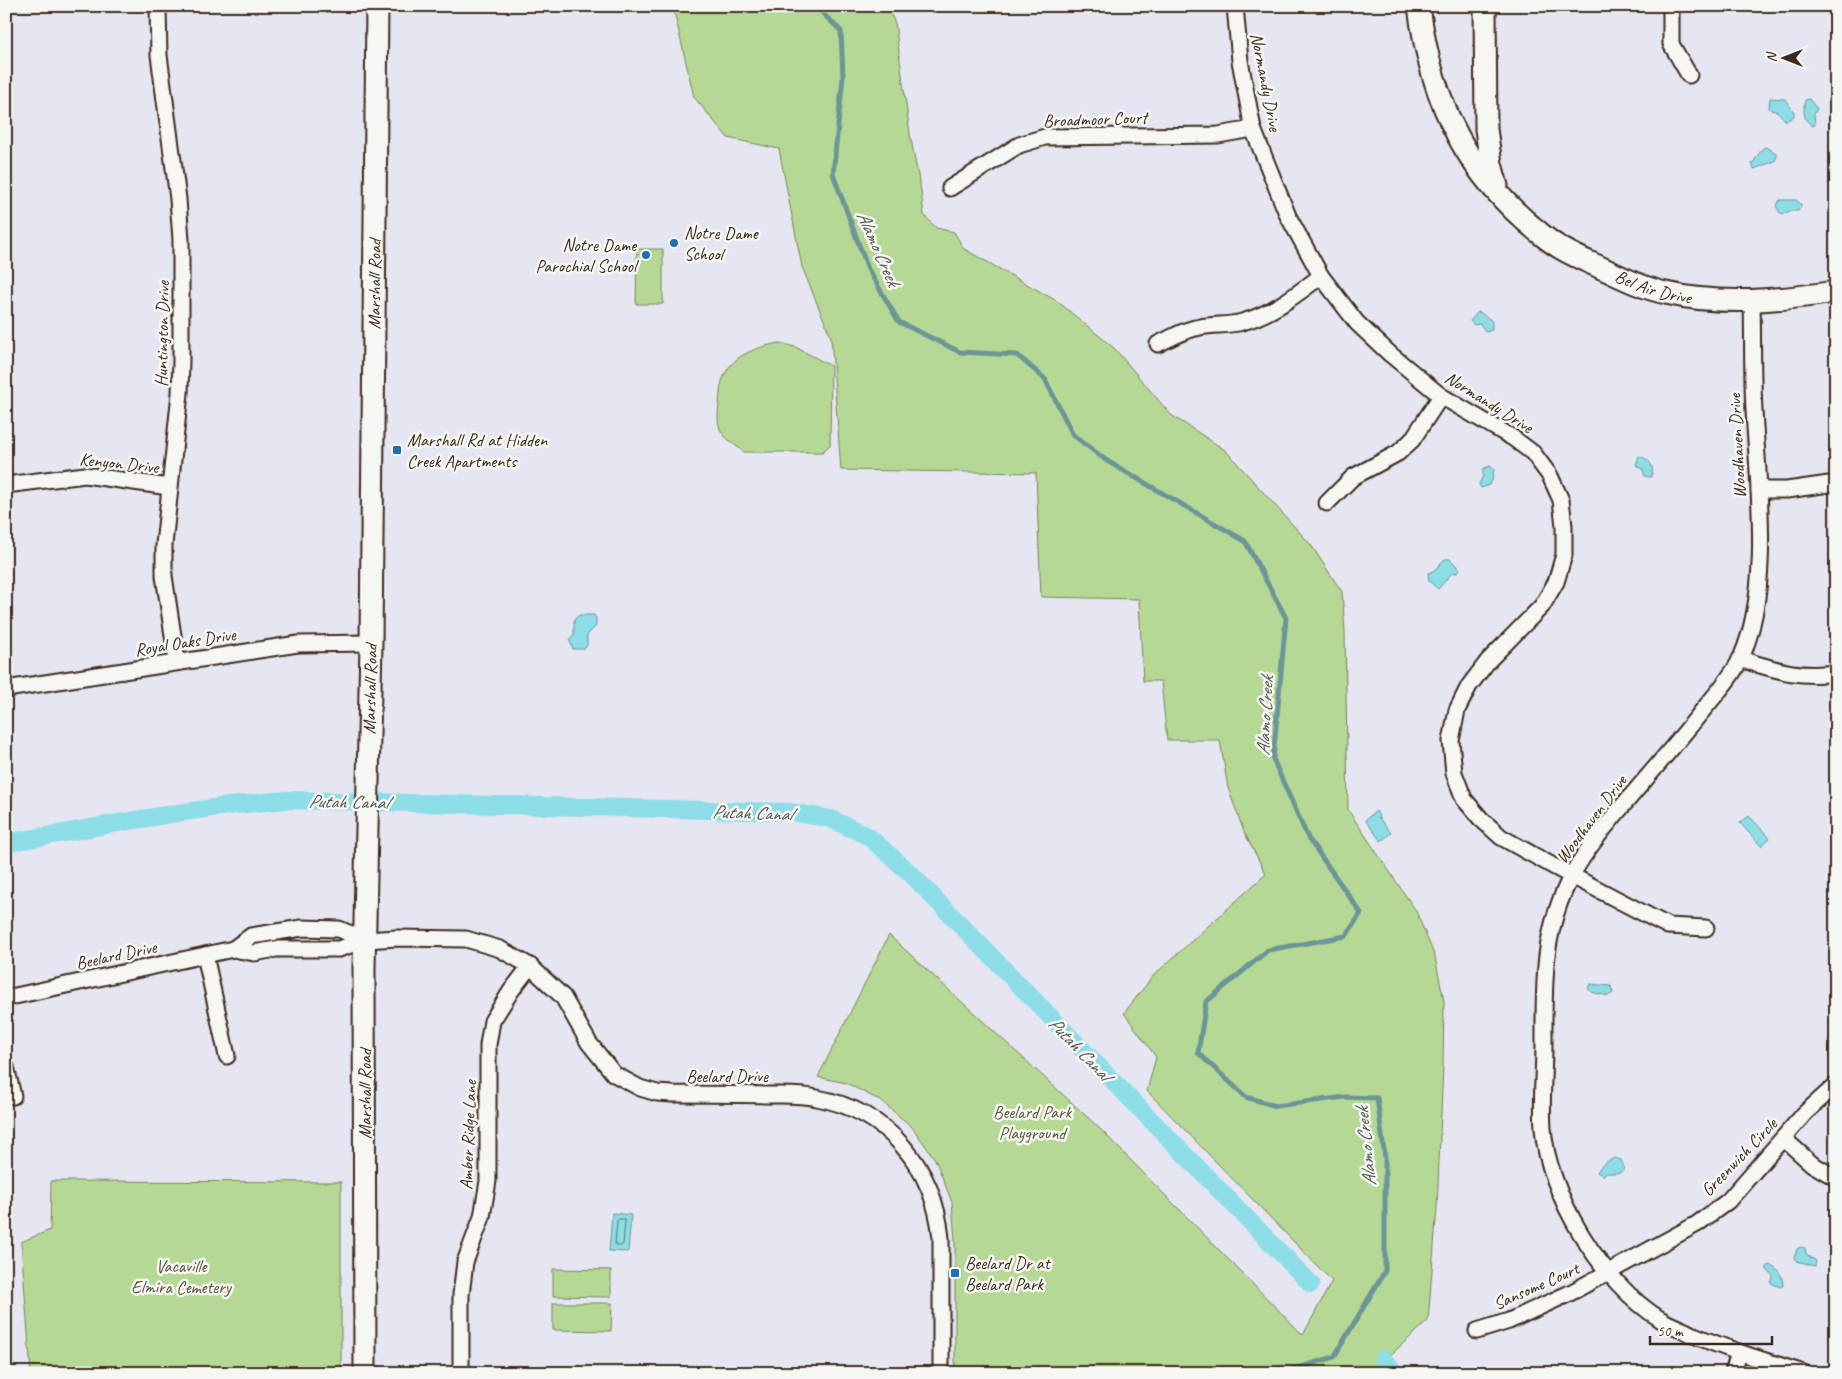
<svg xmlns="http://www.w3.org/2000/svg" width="1842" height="1379" font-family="Caveat,sans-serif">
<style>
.green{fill:#b5d994;stroke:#788259}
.water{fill:#8ddde7;stroke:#6c9597}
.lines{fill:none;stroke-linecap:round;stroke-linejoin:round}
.shore{stroke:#5c726e;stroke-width:1}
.stream{stroke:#6c9597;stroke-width:5}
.canal{stroke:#8ddde7;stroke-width:18}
.street-casing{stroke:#3b2a1e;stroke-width:19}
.secondary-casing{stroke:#3b2a1e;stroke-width:25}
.street{stroke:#f6f6f2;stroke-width:15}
.secondary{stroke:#f6f6f2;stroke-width:21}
.poi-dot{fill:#1f6fb2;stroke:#f6f6f2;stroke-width:2}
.labels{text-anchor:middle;stroke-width:5;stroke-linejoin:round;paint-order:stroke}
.street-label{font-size:18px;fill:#3b2a1e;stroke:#f6f6f2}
.poi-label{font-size:18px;fill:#3b2a1e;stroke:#f6f6f2;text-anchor:start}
.park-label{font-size:18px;fill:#5a563c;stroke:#f6f6f2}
.water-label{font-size:19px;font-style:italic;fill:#505750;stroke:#f6f6f2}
</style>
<rect width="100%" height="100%" fill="#e5e6f2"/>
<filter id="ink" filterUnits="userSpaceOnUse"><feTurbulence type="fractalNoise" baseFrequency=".02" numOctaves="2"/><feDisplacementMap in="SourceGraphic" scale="10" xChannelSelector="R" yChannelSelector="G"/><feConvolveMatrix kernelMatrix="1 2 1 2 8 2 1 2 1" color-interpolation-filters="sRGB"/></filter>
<g filter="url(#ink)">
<g class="green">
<polygon points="671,6 887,6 895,23 910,134 921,191 924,215 936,228 954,232 964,249 1057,301 1114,348 1171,415 1225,450 1311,545 1342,592 1345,631 1348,810 1416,911 1435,957 1444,1001 1443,1066 1437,1208 1428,1321 1375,1369 1373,1373 955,1373 955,1240 952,1202 935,1159 912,1127 881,1101 846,1083 818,1077 889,935 1096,1125 1303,1335 1332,1281 1147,1091 1156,1057 1124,1013 1154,975 1266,874 1244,832 1228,788 1220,740 1167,740 1161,681 1143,681 1139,599 1041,597 1036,473 841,470 831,337 802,267 779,149 728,138 694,97 675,15"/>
<polygon points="637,249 663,249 663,304 636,304"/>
<path d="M780,343L795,347L831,366L830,445L822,452H744C737,446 725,439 721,431C717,423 718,413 719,404C720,395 720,383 725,374C734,354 761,346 780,343Z"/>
<polygon points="51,1181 341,1182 341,1373 31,1373 21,1242 50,1230"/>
<polygon points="553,1269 611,1270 611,1297 553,1296"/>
<polygon points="553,1303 612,1303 611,1331 553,1330"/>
</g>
<g class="water">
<polygon points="1770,98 1785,99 1794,112 1794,116 1788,120 1785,120 1778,112 1771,110 1769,107"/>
<path d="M1809,99L1817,109L1814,114L1815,125L1813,126C1803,121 1803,110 1805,100Z"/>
<polygon points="1766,147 1776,153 1777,156 1775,161 1754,169 1752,164 1763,148"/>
<polygon points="1780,200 1796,200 1801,204 1801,207 1798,211 1790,211 1783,214 1779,212 1776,205"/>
<polygon points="1478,312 1481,313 1492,321 1492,330 1486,332 1480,324 1474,325 1470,321"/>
<path d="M1639,456C1648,458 1656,466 1651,477H1647L1644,475L1643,469L1636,465Z"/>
<polygon points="1490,466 1494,469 1492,481 1489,485 1481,488 1479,484 1483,476 1483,469"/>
<polygon points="1445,559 1450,559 1460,569 1457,573 1452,573 1438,589 1429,581 1428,573 1433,571"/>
<polygon points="579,615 594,615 596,618 596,626 587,635 587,646 584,649 573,649 569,639 574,635 574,620"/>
<polygon points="1376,811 1379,816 1378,817 1391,833 1381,841 1365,820"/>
<polygon points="1749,816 1770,838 1761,846 1740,823"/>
<polygon points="1590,984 1611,986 1613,993 1608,996 1591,992 1588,988"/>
<path d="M1615,1158L1621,1160C1630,1178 1613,1171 1604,1174L1603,1176L1597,1172C1602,1164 1607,1161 1615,1158Z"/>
<polygon points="612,1213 631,1215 628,1252 609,1251"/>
<polygon points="1801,1247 1805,1248 1806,1254 1816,1261 1815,1266 1797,1261 1794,1258 1797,1249"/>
<path d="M1770,1265C1779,1267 1783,1278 1783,1286L1780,1287L1771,1283L1773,1277L1771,1273L1767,1270V1267Z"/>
</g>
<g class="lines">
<polygon class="shore" points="619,1219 624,1219 625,1221 623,1244 621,1246 616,1246 615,1244 617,1221"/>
<polyline class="stream" points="815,6 841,31 843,77 833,174 868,269 899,322 960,352 1017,355 1045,379 1073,435 1107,461 1245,541 1286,618 1273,759 1308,838 1361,913 1346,936 1268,950 1206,1002 1198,1053 1246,1097 1276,1106 1345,1097 1377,1098 1385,1158 1385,1271 1334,1357 1281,1373"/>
<g class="canal">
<path d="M6,843C100,827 193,807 288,800L791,812L831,819L868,836L910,873L1311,1284"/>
<polyline points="1383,1359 1396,1373"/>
</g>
<defs>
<g id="street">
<polyline points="158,6 159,55 178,199 181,240 181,361 180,393 164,545 164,576 177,662"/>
<polyline points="1235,6 1240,61 1253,129 1288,216 1321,276 1357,323 1390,354 1441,396 1513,438 1533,453 1550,476 1561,500 1564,526 1564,555 1556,582 1542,606 1488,661 1469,686 1457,710 1451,741 1454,773 1464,799 1481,819 1501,837 1553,866 1668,926 1706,928"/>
<polyline points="1671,6 1671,44 1689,75"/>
<polyline points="950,188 1019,145 1045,137 1218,135 1253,129"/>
<path d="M1752,301C1753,338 1752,374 1754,410C1758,485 1772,588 1741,658C1731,679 1713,697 1699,715C1675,745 1650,774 1625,803C1606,826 1586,849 1572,875C1542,931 1544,983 1544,1044C1544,1072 1541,1100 1543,1128C1548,1195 1602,1283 1660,1319C1669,1325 1680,1328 1689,1333C1726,1349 1765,1361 1804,1373"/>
<path d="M1158,344C1171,338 1185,329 1200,327C1214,324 1229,326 1242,322C1272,314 1297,294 1321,276"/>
<polyline points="6,485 85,475 169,487"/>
<polyline points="1759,490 1787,490 1836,483"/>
<polyline points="1327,503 1353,477 1398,453 1412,440 1441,396"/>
<path d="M1740,659C1777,670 1796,678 1836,673"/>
<polyline points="6,689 298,644 371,643"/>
<path d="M365,940L339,929L302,928L251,936L233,949L254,953L276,949H339L365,940L397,938L466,939L500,949L530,966L563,997L589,1043L614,1074L640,1088L657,1093L672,1094C704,1094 736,1094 768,1095C784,1095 801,1094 817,1098C888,1111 934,1167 941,1238V1373"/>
<polyline points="205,955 227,1056"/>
<polyline points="6,998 233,949"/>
<polyline points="6,1067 13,1096"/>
<polyline points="1784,1139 1812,1164 1836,1178"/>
<polyline points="1477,1331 1509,1321 1570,1293 1697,1224 1728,1201 1805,1113 1836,1085"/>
<polyline points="461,1373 461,1295 465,1262 482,1217 488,1181 488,1045 492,1021 511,991 530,966"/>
<polyline points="1733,1373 1739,1353"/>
</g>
<g id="secondary">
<path id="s1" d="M1419,6C1431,103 1468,178 1546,238C1563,252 1587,261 1606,270C1625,279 1646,289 1666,293C1722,306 1780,300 1836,292"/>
<polyline points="1485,6 1486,129 1491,164 1497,186"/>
<path id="s2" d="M365,1373L364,968L371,643L377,6"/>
</g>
</defs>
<use href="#street" class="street-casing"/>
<use href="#secondary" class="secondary-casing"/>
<use href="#street" class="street"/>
<use href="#secondary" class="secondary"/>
</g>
</g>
<g class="poi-dot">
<circle cx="674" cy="243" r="5"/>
<circle cx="646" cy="255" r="5"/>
<rect x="392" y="445" width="10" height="10" rx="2.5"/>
<rect x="950" y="1268" width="10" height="10" rx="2.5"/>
</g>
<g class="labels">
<g class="street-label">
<text transform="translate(1266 82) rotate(79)" y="6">Normandy Drive</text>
<text transform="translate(1095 119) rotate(-2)" y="6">Broadmoor Court</text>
<text dy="6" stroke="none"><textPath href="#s2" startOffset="1089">Marshall Road</textPath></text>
<text dy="6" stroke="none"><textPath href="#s1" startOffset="391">Bel Air Drive</textPath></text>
<text transform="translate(162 334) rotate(-89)" y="6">Huntington Drive</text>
<text transform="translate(1489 402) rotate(32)" y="6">Normandy Drive</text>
<text transform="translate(1737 446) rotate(-93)" y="6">Woodhaven Drive</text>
<text transform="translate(119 463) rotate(6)" y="6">Kenyon Drive</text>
<text transform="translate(185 642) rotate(-9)" y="6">Royal Oaks Drive</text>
<text dy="6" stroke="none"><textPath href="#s2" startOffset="684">Marshall Road</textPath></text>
<text transform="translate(1591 819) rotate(-53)" y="6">Woodhaven Drive</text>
<text transform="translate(116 955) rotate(-12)" y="6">Beelard Drive</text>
<text x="727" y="1082">Beelard Drive</text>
<text transform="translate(365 1094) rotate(-90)" y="6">Marshall Road</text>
<text transform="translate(468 1135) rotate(-88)" y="6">Amber Ridge Lane</text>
<text transform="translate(1739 1157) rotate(-46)" y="6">Greenwich Circle</text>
<text transform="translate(1536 1286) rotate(-24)" y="6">Sansome Court</text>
</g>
<g class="poi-label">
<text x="684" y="239">Notre Dame<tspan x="684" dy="21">School</tspan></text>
<text x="636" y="251" text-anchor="end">Notre Dame<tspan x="636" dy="21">Parochial School</tspan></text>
<text x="407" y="446">Marshall Rd at Hidden<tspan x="407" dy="21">Creek Apartments</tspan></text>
<text x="965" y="1269">Beelard Dr at<tspan x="965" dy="21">Beelard Park</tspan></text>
</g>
<g class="park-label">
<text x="1032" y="1118">Beelard Park<tspan x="1032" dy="21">Playground</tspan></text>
<text x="181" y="1272">Vacaville<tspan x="181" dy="21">Elmira Cemetery</tspan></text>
</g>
<g class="water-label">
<text transform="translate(879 248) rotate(66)" y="7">Alamo Creek</text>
<text transform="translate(1264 716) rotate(-87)" y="7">Alamo Creek</text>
<text transform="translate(348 801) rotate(1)" y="7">Putah Canal</text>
<text transform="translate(752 812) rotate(2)" y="7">Putah Canal</text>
<text transform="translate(1080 1048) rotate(46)" y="7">Putah Canal</text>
<text transform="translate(1365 1147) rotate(-96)" y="7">Alamo Creek</text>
</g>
</g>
<rect width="1842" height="1379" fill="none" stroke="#f6f6f2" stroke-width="25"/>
<rect x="12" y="12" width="1817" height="1354" fill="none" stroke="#3b2a1e" stroke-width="2" filter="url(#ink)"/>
<g transform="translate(1784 58) rotate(270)" stroke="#f6f6f2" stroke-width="4" paint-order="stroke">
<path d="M0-4L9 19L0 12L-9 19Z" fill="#3b2a1e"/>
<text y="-8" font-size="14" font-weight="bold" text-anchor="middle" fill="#3b2a1e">N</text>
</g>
<path d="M1650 1336v8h122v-8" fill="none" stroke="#3b2a1e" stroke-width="2.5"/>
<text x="1657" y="1336" font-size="15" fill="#3b2a1e" stroke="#f6f6f2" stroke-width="4" paint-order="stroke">50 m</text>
</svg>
